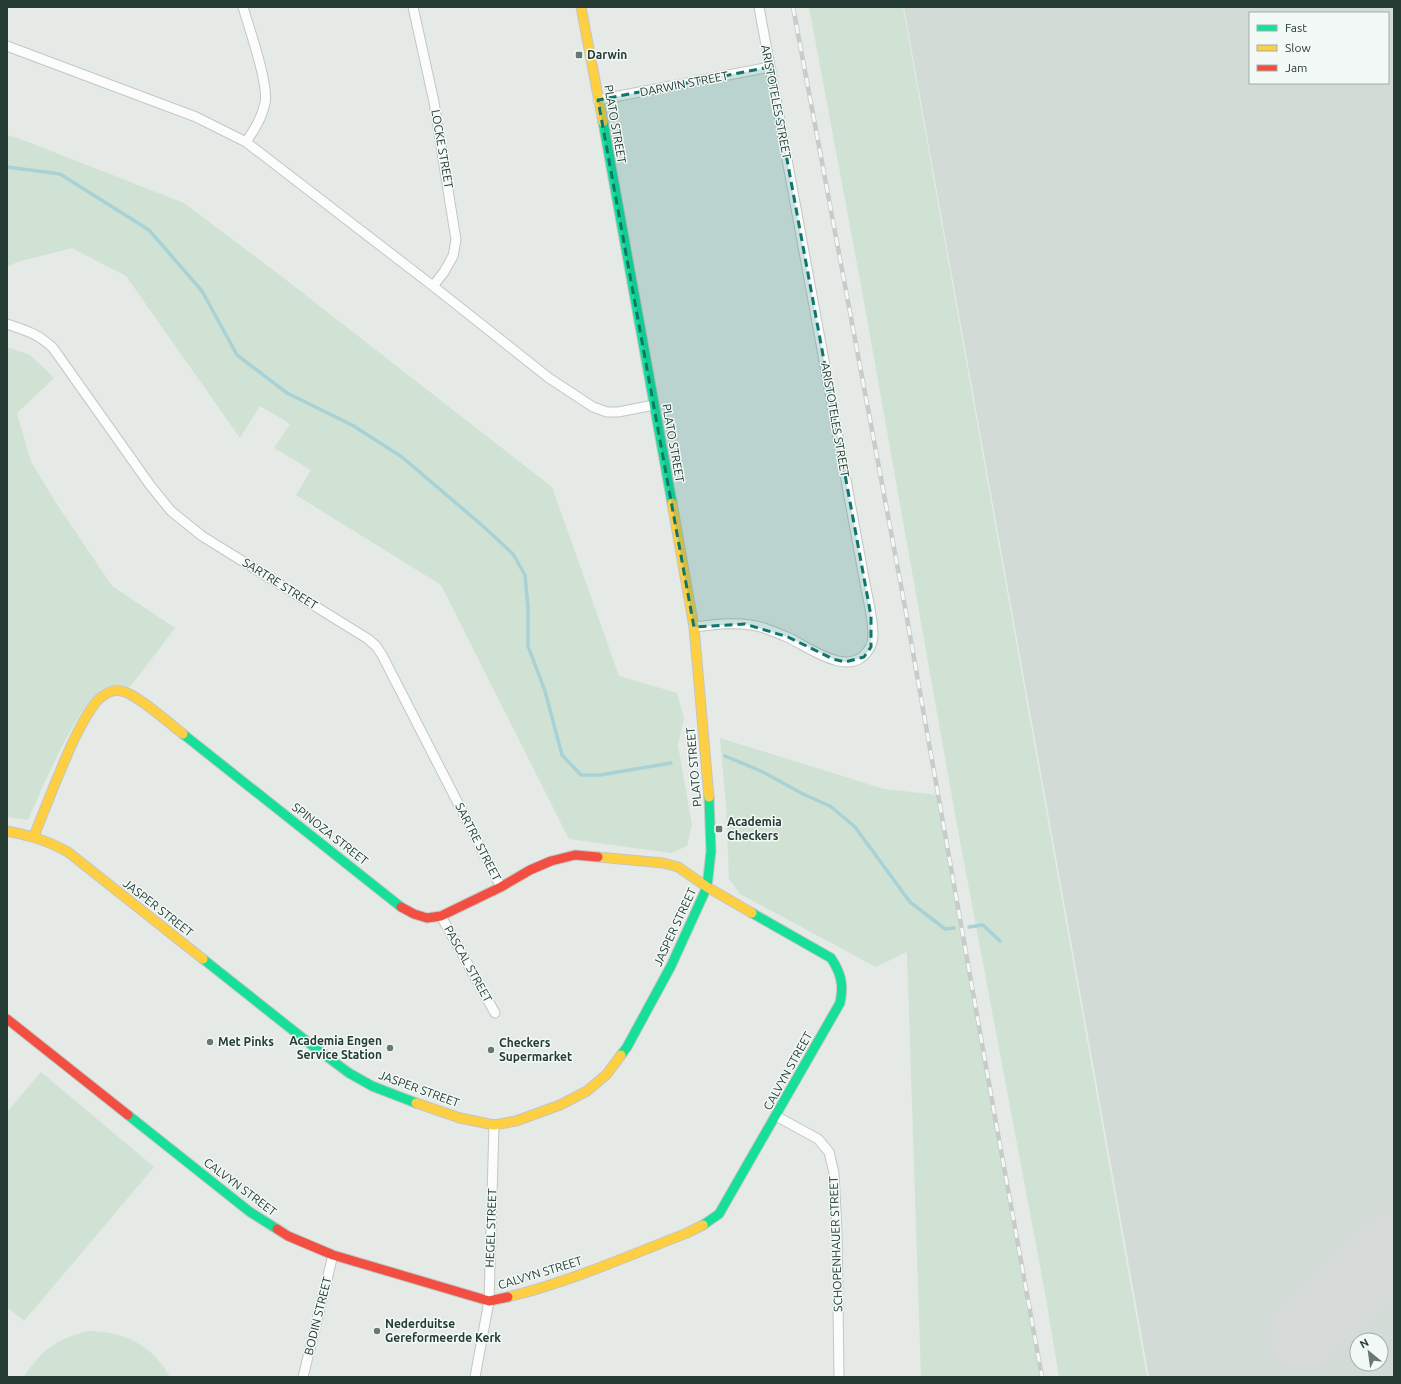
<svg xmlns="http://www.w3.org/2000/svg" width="1401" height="1384" font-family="Ubuntu,sans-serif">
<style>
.built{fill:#d3dbd7;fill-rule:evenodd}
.green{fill:#cfe2d3}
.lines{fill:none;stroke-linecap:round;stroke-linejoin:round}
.stream{stroke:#a8d2d6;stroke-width:3.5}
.runway{stroke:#d6dad8;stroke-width:75}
.street-casing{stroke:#c2c7c4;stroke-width:11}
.fast-casing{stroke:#c1c7c4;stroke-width:11}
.slow-casing{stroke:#c1c7c4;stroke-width:11}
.jam-casing{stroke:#c1c7c4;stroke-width:11}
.street{stroke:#fbfcfb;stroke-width:9}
.fast{stroke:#16e098;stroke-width:9}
.slow{stroke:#ffcf43;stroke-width:9}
.jam{stroke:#f24e42;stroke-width:9}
.rail-casing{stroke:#c7cbc9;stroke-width:4.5}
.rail{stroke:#f3f9f6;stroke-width:3;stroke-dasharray:9;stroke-linecap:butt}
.marked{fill:#0f766e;fill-opacity:0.2;stroke:#0f766e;stroke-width:3;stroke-dasharray:8 5;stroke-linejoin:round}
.poi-dot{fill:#687973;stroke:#f3f9f6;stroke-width:1.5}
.labels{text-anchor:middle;stroke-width:3;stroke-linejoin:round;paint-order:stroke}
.poi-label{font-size:12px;font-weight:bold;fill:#243c34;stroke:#f3f9f6;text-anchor:start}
.street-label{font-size:12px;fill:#243c34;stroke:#f3f9f6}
</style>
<rect width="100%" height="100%" fill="#e5eae7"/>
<path class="built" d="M904,7H1394V1377H1149ZM1250,13H1388V83H1250ZM1357,1340H1381V1364H1357Z"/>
<g class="green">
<polygon points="809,7 903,7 1147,1377 1059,1377 1046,1298 957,825 863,296"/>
<polygon points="7,135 15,137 184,203 277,273 552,487 619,676 677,693 684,718 678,745 692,825 687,846 671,853 569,839 441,585 296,495 311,470 274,448 290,424 260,406 240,438 126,276 72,248 17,262 7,267"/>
<path d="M7,347L30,355L54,378L17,413L31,462L58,506L112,586L175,628L130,687C122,686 114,684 106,687C80,697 40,793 28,820L7,817Z"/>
<polygon points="720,738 884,789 938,795 1042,1377 921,1377 907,952 876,967 740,894 729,879 726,805"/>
<polygon points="41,1072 154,1167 24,1321 7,1307 7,1112"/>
<path d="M89,1331C125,1332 152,1345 170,1377H24C41,1350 58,1338 89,1331Z"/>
</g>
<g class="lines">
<g class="stream">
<polyline points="7,167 60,174 149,230 202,291 237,355 287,393 352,425 402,457 484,527 513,554 525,575 528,608 528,646 545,691 562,755 581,775 600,775 671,763"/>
<polyline points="725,756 761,771 803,794 830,806 855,827 910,902 945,929 954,928"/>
<polyline points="969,927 983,925 1000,941"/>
</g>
<polyline class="runway" points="1304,1333 1394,1248"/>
<defs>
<g id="street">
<path d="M243,7C249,28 269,84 265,103C262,118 254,130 246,142"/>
<polyline points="413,7 434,102 456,240 453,256 444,272 433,286"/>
<polyline points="7,46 196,117 246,142 433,286 549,378 593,407 607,412 618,412 654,405"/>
<polyline points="598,100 770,67"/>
<path d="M7,324C27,331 37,333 53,348L150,485L171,511L202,536L368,639L376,646L382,655L501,887"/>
<path d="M694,627C717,624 742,621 764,628C772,631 780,634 787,637C807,646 848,678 867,652C871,647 873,642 873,635C873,616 867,596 864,578L759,7"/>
<polyline points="441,916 495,1013"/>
<polyline points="776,1116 818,1139 829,1152 834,1173 837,1232 839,1377"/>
<polyline points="303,1377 333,1255"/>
<polyline points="475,1377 489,1301 494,1125"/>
</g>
<g id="fast">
<polyline points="603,122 672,503"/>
<polyline points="183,734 401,907"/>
<polyline points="203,959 314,1047 349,1073 372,1086 416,1103"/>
<polyline points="621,1055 627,1047 671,966 707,887 711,851 709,797"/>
<polyline points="128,1115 250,1212 277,1229"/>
<path d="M703,1225L719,1214L840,1003C844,985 841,973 831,958L752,913"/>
</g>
<g id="slow">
<polyline points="581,7 603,122"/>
<polyline points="672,503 694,627 709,797"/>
<path d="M7,831C31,836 46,840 68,852L203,959"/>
<path d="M34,836C46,806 58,775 71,746C78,731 86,714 97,701C104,694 112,689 121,691C136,693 170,724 183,734"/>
<polyline points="598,857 663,863 678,867 707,887 752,913"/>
<polyline points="416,1103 460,1118 494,1125 516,1121 560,1105 587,1091 607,1074 621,1055"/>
<path d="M508,1297C569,1282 628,1256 687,1233L703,1225"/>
</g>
<g id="jam">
<polyline points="401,907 414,914 427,918 441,916 501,887 530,870 551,861 575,855 598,857"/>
<polyline points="7,1019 128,1115"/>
<polyline points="277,1229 288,1236 333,1255 489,1301 508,1297"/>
</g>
</defs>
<use href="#street" class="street-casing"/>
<use href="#fast" class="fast-casing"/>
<use href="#slow" class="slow-casing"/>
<use href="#jam" class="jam-casing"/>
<use href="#street" class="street"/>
<use href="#fast" class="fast"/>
<use href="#slow" class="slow"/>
<use href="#jam" class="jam"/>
<defs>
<polyline id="rail" points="793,7 905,607 996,1123 1042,1377"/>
</defs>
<use href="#rail" class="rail-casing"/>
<use href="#rail" class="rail"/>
</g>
<path class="marked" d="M770,67L871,616V647L864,657L845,662L833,659L788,637L745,624L694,627L598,100Z"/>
<g class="poi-dot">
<rect x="575" y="51" width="8" height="8" rx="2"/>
<rect x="715" y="825" width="8" height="8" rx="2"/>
<circle cx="210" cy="1042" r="4"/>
<circle cx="390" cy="1048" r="4"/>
<circle cx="491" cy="1050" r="4"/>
<circle cx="377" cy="1331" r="4"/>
</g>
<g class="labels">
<g class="poi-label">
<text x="587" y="59">Darwin</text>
<text x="727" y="826">Academia<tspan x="727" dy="14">Checkers</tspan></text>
<text x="382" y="1045" text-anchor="end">Academia Engen<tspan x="382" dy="14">Service Station</tspan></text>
<text x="218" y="1046">Met Pinks</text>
<text x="499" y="1047">Checkers<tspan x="499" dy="14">Supermarket</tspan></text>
<text x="385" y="1328">Nederduitse<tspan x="385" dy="14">Gereformeerde Kerk</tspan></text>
</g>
<g class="street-label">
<text transform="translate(684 84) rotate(-11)" y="4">DARWIN STREET</text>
<text transform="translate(776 102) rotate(79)" y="4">ARISTOTELES STREET</text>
<text transform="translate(615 124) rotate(80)" y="4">PLATO STREET</text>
<text transform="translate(442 149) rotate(80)" y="4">LOCKE STREET</text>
<text transform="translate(835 420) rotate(80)" y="4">ARISTOTELES STREET</text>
<text transform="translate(673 443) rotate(80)" y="4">PLATO STREET</text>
<text transform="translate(280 584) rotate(32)" y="4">SARTRE STREET</text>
<text transform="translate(694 767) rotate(-95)" y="4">PLATO STREET</text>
<text transform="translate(330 834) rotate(38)" y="4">SPINOZA STREET</text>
<text transform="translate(478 842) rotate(63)" y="4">SARTRE STREET</text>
<text transform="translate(158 908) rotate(38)" y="4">JASPER STREET</text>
<text transform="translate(675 927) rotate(-65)" y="4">JASPER STREET</text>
<text transform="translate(468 964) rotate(61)" y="4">PASCAL STREET</text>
<text transform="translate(788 1071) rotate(-61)" y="4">CALVYN STREET</text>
<text transform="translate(419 1089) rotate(20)" y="4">JASPER STREET</text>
<text transform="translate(240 1187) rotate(37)" y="4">CALVYN STREET</text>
<text transform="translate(491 1228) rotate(-88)" y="4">HEGEL STREET</text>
<text transform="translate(836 1244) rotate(-92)" y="4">SCHOPENHAUER STREET</text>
<text transform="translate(540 1273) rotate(-17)" y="4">CALVYN STREET</text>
<text transform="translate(318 1316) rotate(-76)" y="4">BODIN STREET</text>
</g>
</g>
<rect width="1401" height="1384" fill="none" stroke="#243c34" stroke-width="16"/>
<rect x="1249" y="12" width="140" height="72" fill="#f3f9f6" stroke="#a0ada8"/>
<rect x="1257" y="25" width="20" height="6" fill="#16e098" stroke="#a0ada8"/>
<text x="1285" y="32" font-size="12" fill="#243c34">Fast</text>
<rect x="1257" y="45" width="20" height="6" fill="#ffcf43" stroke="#a0ada8"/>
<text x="1285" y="52" font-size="12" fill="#243c34">Slow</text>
<rect x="1257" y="65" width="20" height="6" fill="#f24e42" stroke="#a0ada8"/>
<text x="1285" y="72" font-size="12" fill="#243c34">Jam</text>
<g transform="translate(1369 1352) rotate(331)"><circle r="19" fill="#f3f9f6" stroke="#a0ada8"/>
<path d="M0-3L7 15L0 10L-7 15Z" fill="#687973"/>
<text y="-6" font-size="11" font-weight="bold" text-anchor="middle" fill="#243c34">N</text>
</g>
</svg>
